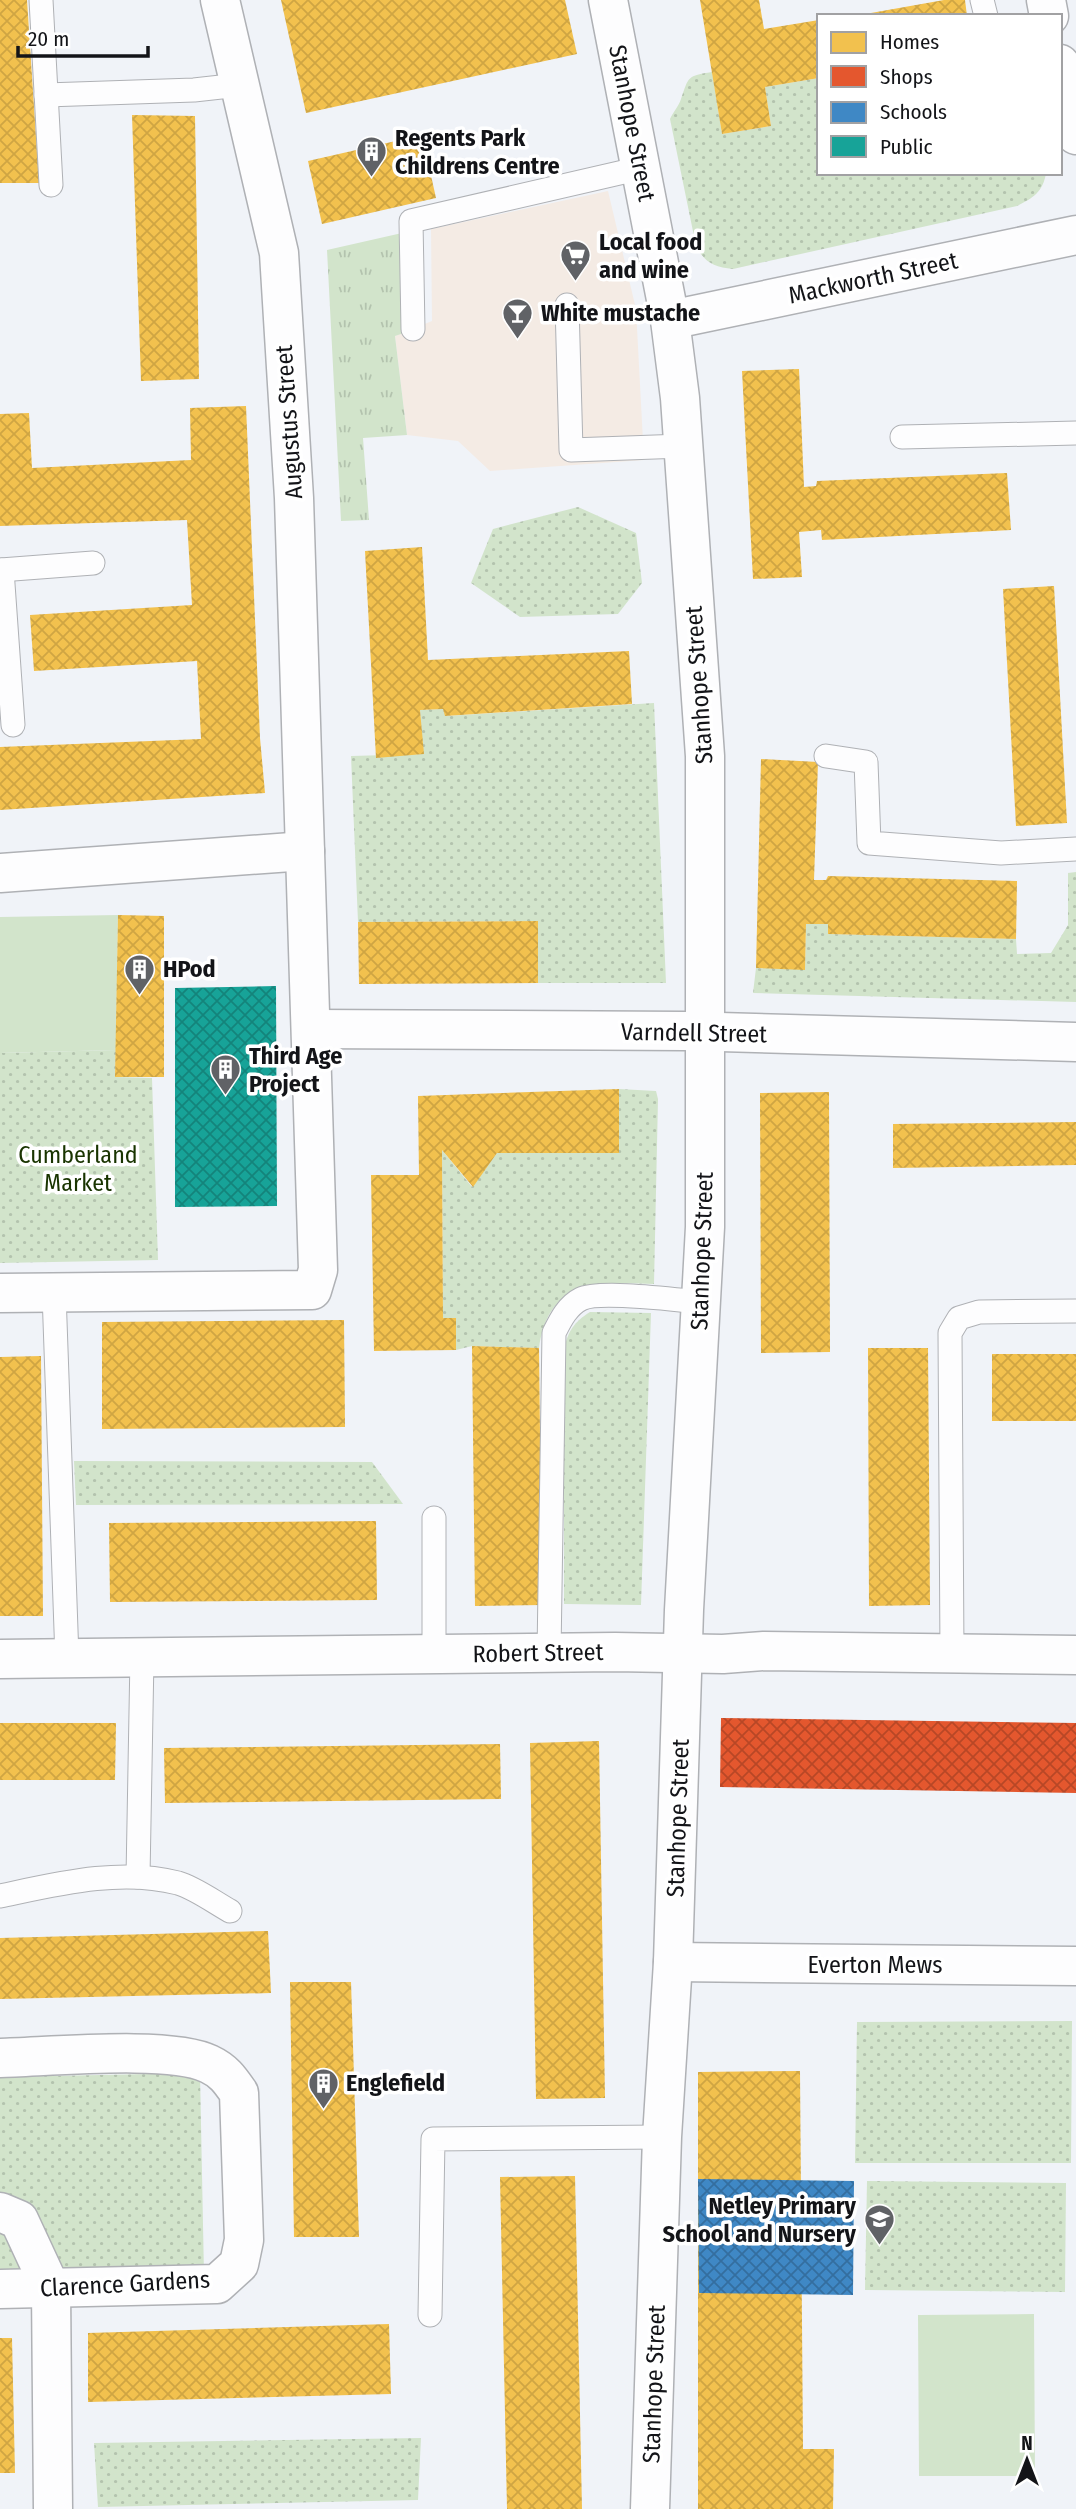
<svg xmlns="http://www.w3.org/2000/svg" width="1076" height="2509" font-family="'Fira Sans Condensed',sans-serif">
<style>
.commercial{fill:#f4ebe4}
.grass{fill:url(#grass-tufts)}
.park{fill:url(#park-dots)}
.pitch{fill:#d2e4cb}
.homes{fill:url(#homes-cross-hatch)}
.shops{fill:url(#shops-cross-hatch)}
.schools{fill:url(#schools-cross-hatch)}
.public{fill:url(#public-cross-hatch)}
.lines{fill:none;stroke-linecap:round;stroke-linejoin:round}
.lane-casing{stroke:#afb1b5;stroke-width:25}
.street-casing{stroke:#afb1b5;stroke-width:41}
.secondary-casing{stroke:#afb1b5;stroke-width:41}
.lane{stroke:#fdfdfe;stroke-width:23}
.street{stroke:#fdfdfe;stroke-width:38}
.secondary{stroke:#fdfdfe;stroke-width:38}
.labels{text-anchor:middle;stroke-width:7;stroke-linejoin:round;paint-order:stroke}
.street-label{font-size:24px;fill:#131418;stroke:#fff}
.poi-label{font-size:24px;font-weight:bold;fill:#131418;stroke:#fff;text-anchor:start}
.park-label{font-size:24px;fill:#193400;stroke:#fff}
</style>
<defs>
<pattern id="grass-tufts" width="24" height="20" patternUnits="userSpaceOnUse" patternTransform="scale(1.75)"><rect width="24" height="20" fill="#d2e4cb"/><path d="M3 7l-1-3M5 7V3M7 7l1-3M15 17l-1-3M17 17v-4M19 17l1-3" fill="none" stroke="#b3c3ae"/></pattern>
<pattern id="park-dots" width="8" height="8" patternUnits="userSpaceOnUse" patternTransform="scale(1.75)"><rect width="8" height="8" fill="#d2e4cb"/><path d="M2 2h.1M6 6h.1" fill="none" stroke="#b3c3ae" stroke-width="1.8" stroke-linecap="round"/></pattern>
<pattern id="homes-cross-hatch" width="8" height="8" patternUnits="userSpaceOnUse" patternTransform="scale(1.75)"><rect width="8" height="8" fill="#f2c14e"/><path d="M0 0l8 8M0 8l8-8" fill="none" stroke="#cfa543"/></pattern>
<pattern id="shops-cross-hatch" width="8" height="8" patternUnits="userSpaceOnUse" patternTransform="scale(1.75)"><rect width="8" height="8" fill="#e4572e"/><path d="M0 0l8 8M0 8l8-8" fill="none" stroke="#b84726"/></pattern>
<pattern id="schools-cross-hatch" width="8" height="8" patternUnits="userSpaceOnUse" patternTransform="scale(1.75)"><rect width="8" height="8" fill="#3f88c5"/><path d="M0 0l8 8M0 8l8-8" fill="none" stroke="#346e9f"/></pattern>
<pattern id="public-cross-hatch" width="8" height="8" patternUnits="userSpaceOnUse" patternTransform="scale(1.75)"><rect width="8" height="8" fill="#17a398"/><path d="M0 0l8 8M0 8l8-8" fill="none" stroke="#14847b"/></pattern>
</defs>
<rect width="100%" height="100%" fill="#f0f3f8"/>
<polygon class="commercial" points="608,191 636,309 644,460 490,471 458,441 407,435 395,336 432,321 431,229"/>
<polygon class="grass" points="402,233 407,332 395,336 407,435 363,438 369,520 341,521 327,250"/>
<g class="park">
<path d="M712,72L722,134L771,126L765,87L819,78V173H1046C1043,192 1033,198 1017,206L733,269C714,267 705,263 696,246L670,119C673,112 679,106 681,99C689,76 687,76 712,72Z"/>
<polygon points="578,507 636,533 642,583 618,614 520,617 471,583 493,529"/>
<polygon points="654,703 666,983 538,983 538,921 358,922 351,756 423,754 420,710 443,709 446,716"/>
<polygon points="1076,872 1076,1002 753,993 756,968 805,969 806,924 828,924 829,934 1016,939 1017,954 1051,953 1068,925 1068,873"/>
<polygon points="116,1050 115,1077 152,1078 158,1260 0,1263 0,1053"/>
<path d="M619,1089L656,1091L658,1099L654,1284C598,1282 549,1278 539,1348L472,1346L456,1350V1318H443L442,1150L472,1187L497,1153H619Z"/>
<path d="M590,1312L651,1313L641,1605L564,1604V1349C568,1331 574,1322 590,1312Z"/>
<polygon points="74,1461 372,1462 403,1504 76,1505"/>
<polygon points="1072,2021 1071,2163 855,2163 857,2022"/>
<polygon points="200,2073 204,2275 0,2279 0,2077"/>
<polygon points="867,2181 1066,2183 1065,2292 865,2290"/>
<polygon points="421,2438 418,2500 98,2507 94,2443"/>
</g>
<g class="pitch">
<polygon points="118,915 116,1050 0,1053 0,917"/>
<polygon points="1034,2314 1035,2476 919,2476 918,2315"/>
</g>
<g class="homes">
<polygon points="0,0 27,0 39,183 0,183"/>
<polygon points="281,0 565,0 577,54 306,113"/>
<polygon points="700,0 759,0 764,29 819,20 819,78 765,87 771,126 722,134"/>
<polygon points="944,0 965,0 967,16 854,16"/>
<polygon points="132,115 195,116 199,379 141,381"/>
<polygon points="422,135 436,198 322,224 308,161"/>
<polygon points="799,369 804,487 816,486 817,481 1007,473 1011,530 822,540 821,530 799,532 802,577 753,579 742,371"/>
<polygon points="246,406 260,738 265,793 0,810 0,747 201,739 197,661 34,671 30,615 192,605 187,520 0,526 0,414 29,413 32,468 191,460 190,408"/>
<polygon points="422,547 428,660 629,651 632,704 445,716 443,709 420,710 424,754 376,758 365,551"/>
<polygon points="1054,586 1067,823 1016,826 1003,589"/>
<polygon points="761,759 818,762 814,880 826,880 828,876 1017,881 1016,939 828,934 828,924 806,924 805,970 756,968"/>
<polygon points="118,915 164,916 164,1077 115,1077"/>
<polygon points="538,921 538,983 359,984 358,922"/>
<polygon points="619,1089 619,1153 497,1153 473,1187 442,1150 443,1318 456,1318 456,1350 374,1351 371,1175 419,1175 418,1096"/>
<polygon points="829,1092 830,1352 761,1353 760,1093"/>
<polygon points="1076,1122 1076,1165 893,1168 893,1124"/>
<polygon points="344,1320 345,1427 102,1429 102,1322"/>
<polygon points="472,1346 539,1348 542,1605 475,1606"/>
<polygon points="868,1348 928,1348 930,1605 869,1606"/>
<rect x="992" y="1354" width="84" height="67"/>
<polygon points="41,1356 43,1616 0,1616 0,1357"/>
<polygon points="376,1521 377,1600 110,1602 109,1523"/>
<polygon points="0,1723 116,1723 115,1780 0,1780"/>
<polygon points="599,1741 605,2098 536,2099 530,1743"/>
<polygon points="500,1744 501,1799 165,1803 164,1748"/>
<polygon points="268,1931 271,1993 0,1999 0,1938"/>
<polygon points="290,1982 351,1982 359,2237 294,2237"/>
<polygon points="800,2071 803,2449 834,2449 833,2509 698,2509 698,2072"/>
<polygon points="575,2176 582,2509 507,2509 500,2177"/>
<polygon points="389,2324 391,2394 88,2402 88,2333"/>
<polygon points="0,2338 12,2338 15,2473 0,2473"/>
</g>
<polygon class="shops" points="721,1718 1076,1723 1076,1793 720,1787"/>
<polygon class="schools" points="698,2179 854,2181 853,2295 699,2293"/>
<polygon class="public" points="276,986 277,1206 175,1207 175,988"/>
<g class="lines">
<defs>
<g id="lane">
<polyline points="41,0 51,185"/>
<polyline points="982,0 986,16"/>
<polyline points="46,95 194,90 239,85"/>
<polyline points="567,305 571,450 683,446"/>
<polyline points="413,329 411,221 641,168"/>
<polyline points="902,437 1076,433"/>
<polyline points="0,570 93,563"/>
<polyline points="2,570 13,725"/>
<polyline points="826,756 866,762 869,843 1001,853 1076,849"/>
<polyline points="54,1293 67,1658"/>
<polyline points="434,1518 434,1654"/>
<path d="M549,1653L554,1333C560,1321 567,1306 581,1299C600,1290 677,1300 701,1302"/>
<polyline points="952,1653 950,1333 959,1318 979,1312 1076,1311"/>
<polyline points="138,1877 142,1657"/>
<path d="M0,1896C57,1884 120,1868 178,1883C195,1888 214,1902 230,1911"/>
<polyline points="430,2315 433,2139 662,2137"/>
</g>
<g id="street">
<polyline points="608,0 670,320 680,398 705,756 705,1227 684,1610 673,1962 662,2137 650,2509"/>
<polyline points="1046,0 1049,16"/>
<polyline points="1060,64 1076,135"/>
<polyline points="670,320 1076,235"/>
<polyline points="0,873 305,851"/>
<polyline points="312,1029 685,1031 1076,1042"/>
<polyline points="0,1293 312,1290 318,1270 294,498 279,253 220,0"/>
<polyline points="673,1962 1076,1966"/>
<path d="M0,2058C47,2057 172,2045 209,2064C224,2071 230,2080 239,2093L244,2240L239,2264L217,2284L0,2289"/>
<polyline points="0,2212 19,2220 51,2289 53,2509"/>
</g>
<polyline id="secondary" points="0,1659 615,1652 723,1654 764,1651 1076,1655"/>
</defs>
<use href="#lane" class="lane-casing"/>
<use href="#street" class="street-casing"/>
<use href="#secondary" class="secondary-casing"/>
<use href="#lane" class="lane"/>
<use href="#street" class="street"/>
<use href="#secondary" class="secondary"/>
</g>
<defs>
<symbol id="building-pin" viewBox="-11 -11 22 30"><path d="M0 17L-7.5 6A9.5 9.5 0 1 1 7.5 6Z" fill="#606266" stroke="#fff"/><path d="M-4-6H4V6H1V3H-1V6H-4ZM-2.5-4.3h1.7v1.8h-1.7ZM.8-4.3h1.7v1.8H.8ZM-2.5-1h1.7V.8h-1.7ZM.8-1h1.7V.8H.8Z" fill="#fff"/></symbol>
<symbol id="supermarket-pin" viewBox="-11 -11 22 30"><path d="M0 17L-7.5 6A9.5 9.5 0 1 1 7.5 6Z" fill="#606266" stroke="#fff"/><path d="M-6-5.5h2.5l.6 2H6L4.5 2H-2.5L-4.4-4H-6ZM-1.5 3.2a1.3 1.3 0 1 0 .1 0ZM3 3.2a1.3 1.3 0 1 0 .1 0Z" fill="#fff"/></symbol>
<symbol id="bar-pin" viewBox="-11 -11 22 30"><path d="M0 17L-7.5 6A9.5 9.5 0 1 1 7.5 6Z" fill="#606266" stroke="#fff"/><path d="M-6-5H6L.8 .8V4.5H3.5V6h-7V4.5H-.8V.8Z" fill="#fff"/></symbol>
<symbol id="school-pin" viewBox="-11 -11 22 30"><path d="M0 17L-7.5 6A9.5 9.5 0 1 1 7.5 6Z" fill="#606266" stroke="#fff"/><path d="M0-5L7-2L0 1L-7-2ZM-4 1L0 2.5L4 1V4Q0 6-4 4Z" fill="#fff"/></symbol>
</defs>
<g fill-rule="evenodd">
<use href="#building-pin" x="354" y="134" width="35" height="47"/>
<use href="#supermarket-pin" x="558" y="238" width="35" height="47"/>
<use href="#bar-pin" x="500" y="296" width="35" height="47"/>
<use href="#building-pin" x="122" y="952" width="35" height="47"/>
<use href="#building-pin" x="208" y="1052" width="35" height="47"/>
<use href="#building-pin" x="306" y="2066" width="35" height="47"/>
<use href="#school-pin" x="862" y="2202" width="35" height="47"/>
</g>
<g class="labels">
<g class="street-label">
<text transform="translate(632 123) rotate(79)" y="8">Stanhope Street</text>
<text transform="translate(873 278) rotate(-12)" y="8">Mackworth Street</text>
<text transform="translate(289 422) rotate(-94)" y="8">Augustus Street</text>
<text transform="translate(699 685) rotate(-94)" y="8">Stanhope Street</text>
<text transform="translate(694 1033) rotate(1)" y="8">Varndell Street</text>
<text transform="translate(702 1251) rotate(-88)" y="8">Stanhope Street</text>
<text transform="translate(538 1653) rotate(-1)" y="8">Robert Street</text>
<text transform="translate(678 1818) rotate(-88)" y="8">Stanhope Street</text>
<text x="875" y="1973">Everton Mews</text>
<text transform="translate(125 2284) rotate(-3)" y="8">Clarence Gardens</text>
<text transform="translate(654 2384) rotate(-88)" y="8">Stanhope Street</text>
</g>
<g class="poi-label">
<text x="395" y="146">Regents Park<tspan x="395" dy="28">Childrens Centre</tspan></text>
<text x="599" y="250">Local food<tspan x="599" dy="28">and wine</tspan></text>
<text x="541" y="321">White mustache</text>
<text x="163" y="977">HPod</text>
<text x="249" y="1064">Third Age<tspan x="249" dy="28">Project</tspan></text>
<text x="346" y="2091">Englefield</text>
<text x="856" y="2214" text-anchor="end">Netley Primary<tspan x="856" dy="28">School and Nursery</tspan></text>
</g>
<g class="park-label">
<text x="78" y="1163">Cumberland<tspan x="78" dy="28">Market</tspan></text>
</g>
</g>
<rect x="817" y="14" width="245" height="161" fill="#ffffff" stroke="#a1a1a3" stroke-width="2"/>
<rect x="831" y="32" width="35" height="21" fill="#f2c14e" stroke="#a1a1a3" stroke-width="2"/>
<text x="880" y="49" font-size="21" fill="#131418">Homes</text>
<rect x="831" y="66" width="35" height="21" fill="#e4572e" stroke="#a1a1a3" stroke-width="2"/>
<text x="880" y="84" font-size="21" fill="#131418">Shops</text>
<rect x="831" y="102" width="35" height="21" fill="#3f88c5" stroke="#a1a1a3" stroke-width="2"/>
<text x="880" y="119" font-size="21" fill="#131418">Schools</text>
<rect x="831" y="136" width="35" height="21" fill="#17a398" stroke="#a1a1a3" stroke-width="2"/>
<text x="880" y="154" font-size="21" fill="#131418">Public</text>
<g transform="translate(1027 2460)" stroke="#ffffff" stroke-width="5" paint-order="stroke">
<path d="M0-5L12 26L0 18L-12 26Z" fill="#131418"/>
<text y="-10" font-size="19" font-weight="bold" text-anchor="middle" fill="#131418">N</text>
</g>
<path d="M18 46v10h130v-10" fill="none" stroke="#131418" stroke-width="3.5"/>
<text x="28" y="46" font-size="21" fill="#131418" stroke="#ffffff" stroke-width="5" paint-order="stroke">20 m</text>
</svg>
